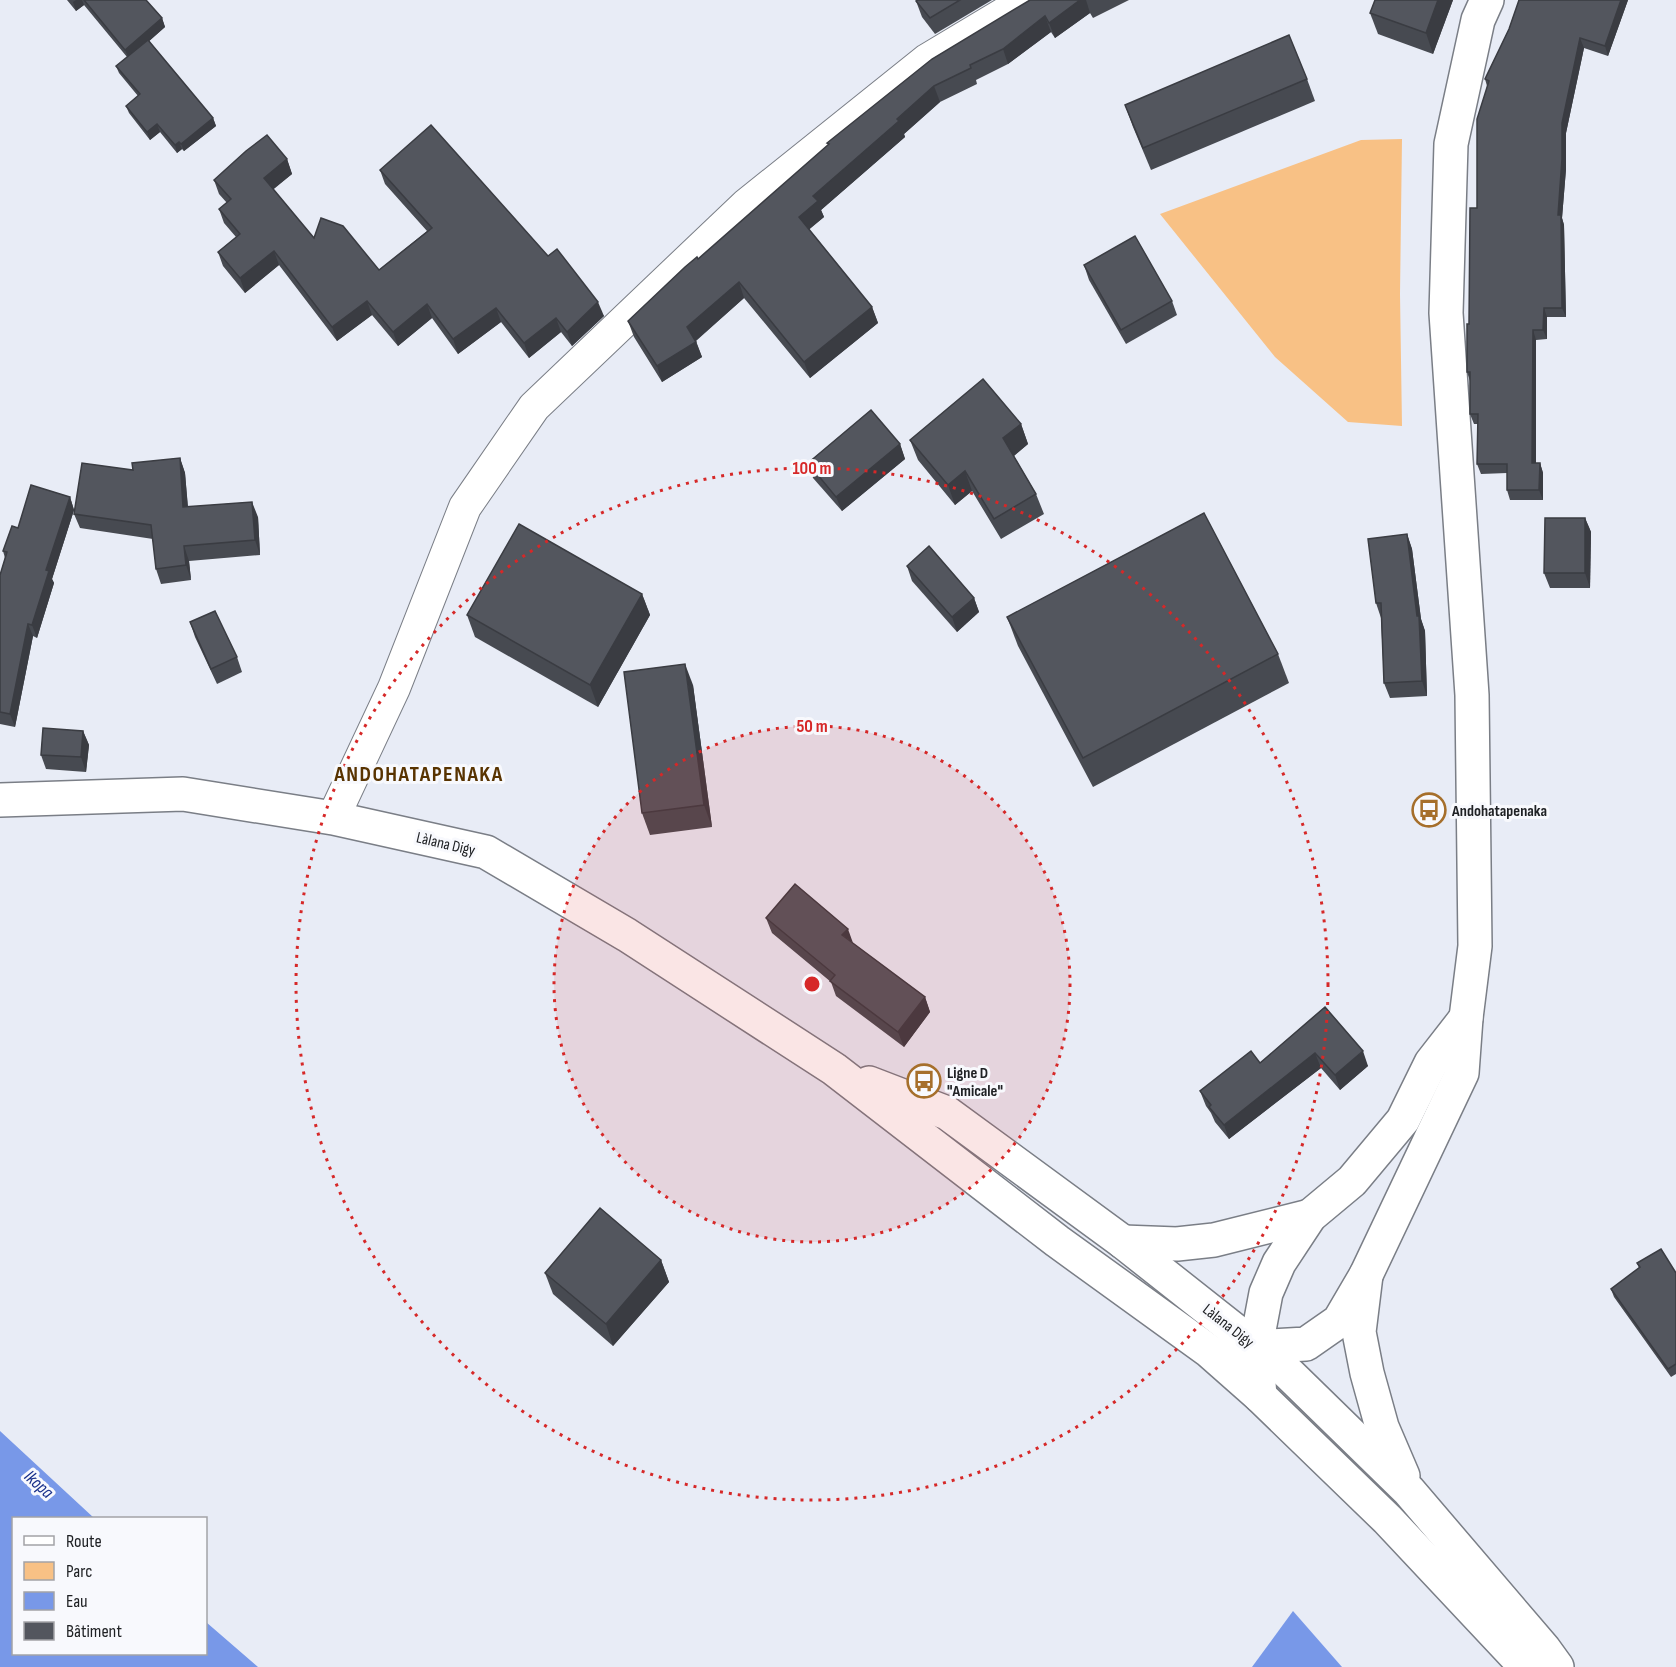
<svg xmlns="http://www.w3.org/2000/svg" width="1676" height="1667" font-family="'Sofia Sans Condensed',sans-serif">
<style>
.green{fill:#f8c185}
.water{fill:#7898e8}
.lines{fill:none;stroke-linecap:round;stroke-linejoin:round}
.minor-casing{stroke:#7a7e86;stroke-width:34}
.tertiary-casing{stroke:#7a7e86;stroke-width:36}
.primary-casing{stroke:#7a7e86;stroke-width:36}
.minor{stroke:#fff;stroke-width:32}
.tertiary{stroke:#fff;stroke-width:33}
.primary{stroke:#fff;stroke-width:33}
.wall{fill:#474a51}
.shaded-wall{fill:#3a3c42}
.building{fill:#53565e;stroke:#3a3c42;stroke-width:1.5}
.ring{fill:none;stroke:#d62828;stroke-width:3;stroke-dasharray:3 6}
.labels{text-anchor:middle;stroke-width:6;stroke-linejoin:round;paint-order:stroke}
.poi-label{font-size:16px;font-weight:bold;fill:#202225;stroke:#f8f9fd;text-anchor:start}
.street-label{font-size:16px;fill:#202225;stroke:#f8f9fd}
.water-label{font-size:18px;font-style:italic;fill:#172f8a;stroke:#f8f9fd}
.district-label{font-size:22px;font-weight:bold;letter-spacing:1.5px;fill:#583300;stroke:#f8f9fd}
.centre{fill:#d62828;stroke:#f8f9fd;stroke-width:3}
.ring-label{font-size:18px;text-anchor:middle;font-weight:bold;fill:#d62828;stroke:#f8f9fd;stroke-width:6;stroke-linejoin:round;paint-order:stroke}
</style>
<rect width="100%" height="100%" fill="#e8ecf6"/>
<polygon class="green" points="1402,139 1400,294 1402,426 1348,422 1275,357 1160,214 1361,140"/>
<g class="water">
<polygon points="0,1431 94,1518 14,1518 14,1654 206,1654 206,1622 258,1667 0,1667"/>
<polygon points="1293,1611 1342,1667 1252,1667"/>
</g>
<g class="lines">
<defs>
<polyline id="minor" points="333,818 394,688 465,507 534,407 746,205 927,60 1027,0"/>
<g id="tertiary">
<polyline points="1234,1348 1306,1344 1339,1321 1366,1275 1462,1073 1466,1018 1475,946 1472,695 1446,313 1451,144 1478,20 1487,0"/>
<polyline points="1260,1396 1256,1346 1266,1293 1279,1263 1310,1216 1352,1181 1403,1120 1431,1063 1466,1018"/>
</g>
<g id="primary">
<polyline points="0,800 183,794 333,818 486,852 627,935 834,1069 1057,1241 1209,1351 1260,1396 1387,1519 1526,1667"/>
<polyline points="869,1083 947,1113 1123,1242 1285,1370 1409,1491 1544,1649 1557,1667"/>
<polyline points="1123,1242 1177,1244 1214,1240 1310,1216"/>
<polyline points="1366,1275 1359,1332 1367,1373 1382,1427 1403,1476"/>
</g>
</defs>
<use href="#minor" class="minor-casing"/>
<use href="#tertiary" class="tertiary-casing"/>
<use href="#primary" class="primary-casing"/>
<use href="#minor" class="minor"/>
<use href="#tertiary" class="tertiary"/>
<use href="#primary" class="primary"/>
</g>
<g class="wall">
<polygon points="67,0 146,0 162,18 165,27 149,41 213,118 216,126 184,151 182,149 177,153 160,132 150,140 129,113 126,106 138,96 119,73 116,66 127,57 84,5 76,11"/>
<polygon points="918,0 992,0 935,34 922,17 916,1"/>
<polygon points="1030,0 1129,0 1093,18 1090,13 1055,38 1051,32 1008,64 976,80 977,84 940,102 904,134 905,137 821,210 824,217 809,229 872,307 878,323 810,378 744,298 696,341 702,357 662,382 634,337 628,321 828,145 827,143"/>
<polygon points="1453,0 1433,54 1378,34 1370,13"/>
<polygon points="1519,0 1628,0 1608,56 1584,48 1566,133 1566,169 1562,218 1564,225 1566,317 1547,317 1547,339 1536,340 1536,463 1540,463 1543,473 1543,500 1510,500 1507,490 1507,473 1481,474 1477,464 1478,424 1474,424 1470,414 1470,381 1467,372 1477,208 1487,86 1485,79 1509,29"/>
<polygon points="1307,79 1315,101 1151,170 1133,127 1125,105"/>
<polygon points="287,159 292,174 273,189 314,238 379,270 427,231 385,184 380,170 548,256 604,316 572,346 561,332 529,358 501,322 458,354 432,318 398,346 372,315 337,341 279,265 245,293 223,266 218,252 236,237 224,223 219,209 227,203 219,194 214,180"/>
<polygon points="1084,265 1172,301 1177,315 1126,344 1089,280"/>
<polygon points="1021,424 1028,444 1014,456 1036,494 1044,514 1001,539 972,491 955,505 918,460 910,440"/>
<polygon points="900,444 905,459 842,511 813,478 808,463"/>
<polygon points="180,458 185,473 188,507 258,517 260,555 189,561 191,580 161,584 156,569 153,539 80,528 74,514 133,470"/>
<polygon points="70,497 74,510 52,579 54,583 37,638 33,636 15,727 0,724 0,575 5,558 3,551 18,528"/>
<polygon points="1585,518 1591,532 1590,588 1550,588 1544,573"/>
<polygon points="1407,534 1412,549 1421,619 1425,631 1427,696 1390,698 1384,683 1381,618 1376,603"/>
<polygon points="907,566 974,598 979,612 957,632 912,581"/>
<polygon points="642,594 650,615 598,707 475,637 467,615"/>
<polygon points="1007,617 1278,654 1289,683 1093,787 1018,646"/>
<polygon points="190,622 237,657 242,672 217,684 195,637"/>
<polygon points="693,685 712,827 650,835 642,813"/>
<polygon points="83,731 89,745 86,772 46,769 41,755"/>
<polygon points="766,918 853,944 925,997 930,1012 904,1047 836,996 831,982 772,933"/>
<polygon points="1325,1007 1368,1066 1340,1090 1321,1068 1229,1139 1215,1122 1211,1113 1206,1106 1200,1091 1260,1063"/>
<polygon points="661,1260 669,1282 613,1346 553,1294 545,1273"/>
<polygon points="1637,1263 1676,1273 1676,1374 1671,1377 1614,1297 1611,1289 1639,1268"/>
</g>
<g class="shaded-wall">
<polygon points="76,0 82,0 84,5 76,11 73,2"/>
<polygon points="1080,0 1086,0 1090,13 1055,38 1049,23"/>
<polygon points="1438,0 1453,0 1433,54 1426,33"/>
<polygon points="1621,0 1628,0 1608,56 1605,46"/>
<polygon points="1045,16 1051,32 1008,64 1003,49"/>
<polygon points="162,18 165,27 129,59 125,50"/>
<polygon points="1580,38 1584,48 1566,133 1566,169 1562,218 1564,225 1566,317 1562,308 1558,215 1562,123"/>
<polygon points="934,86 940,102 904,134 905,137 821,210 824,217 805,233 799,217 813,196"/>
<polygon points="213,118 216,126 184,151 181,144"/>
<polygon points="157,124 160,132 150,140 147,132"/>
<polygon points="179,142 182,149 177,153 175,145"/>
<polygon points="287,159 292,174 269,193 264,178"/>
<polygon points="274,251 279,265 245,293 240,278"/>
<polygon points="739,282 744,298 693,343 687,327"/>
<polygon points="367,301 372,315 337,341 332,327"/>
<polygon points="598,302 604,316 572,346 567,332"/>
<polygon points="427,304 432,318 398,346 393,332"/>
<polygon points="872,307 878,323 810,378 804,362"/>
<polygon points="496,308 501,322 458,354 453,339"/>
<polygon points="1544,308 1547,317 1547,339 1543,330"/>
<polygon points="556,318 561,332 529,358 524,343"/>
<polygon points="1533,330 1536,340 1536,473 1532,463"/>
<polygon points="696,342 702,357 662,382 657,366"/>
<polygon points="1021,424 1028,444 1010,459 1003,438"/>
<polygon points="900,444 905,459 842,511 836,497"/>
<polygon points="180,458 185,473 189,522 183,507"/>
<polygon points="1540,463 1543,473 1543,500 1539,490"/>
<polygon points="965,471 972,491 955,505 948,485"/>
<polygon points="70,497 74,510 52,579 54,583 37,638 32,625 46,570"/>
<polygon points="252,502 258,517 260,555 255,540"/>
<polygon points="1585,518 1591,532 1590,588 1585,573"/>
<polygon points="1407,534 1412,549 1421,619 1425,631 1427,696 1422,681 1417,616"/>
<polygon points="184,546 189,561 191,580 186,565"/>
<polygon points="642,594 650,615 598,707 590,685"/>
<polygon points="974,598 979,612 957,632 952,617"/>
<polygon points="28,624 33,636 15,727 10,714"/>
<polygon points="685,664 693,685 712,827 704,805"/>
<polygon points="83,731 89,745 86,772 81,757"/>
<polygon points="848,929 853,943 842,935"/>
<polygon points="925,997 930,1012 904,1047 898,1032"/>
<polygon points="1363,1051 1368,1066 1340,1090 1335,1075"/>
<polygon points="1315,1053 1321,1068 1229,1139 1224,1125"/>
<polygon points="661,1260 669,1282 613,1346 606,1324"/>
</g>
<g class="building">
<polygon points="84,0 146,0 162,18 125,50"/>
<polygon points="918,0 960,0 930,18 916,1"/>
<polygon points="1030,0 1080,0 1049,23 1045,16 1003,49 970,65 971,68 934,86 897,119 899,121 813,196 818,201 799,217 872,307 804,362 739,282 687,327 696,342 657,366 628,321 685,267 697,257 698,259 829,144 827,143 932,59"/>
<polygon points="1375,0 1438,0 1426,33 1370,13"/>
<polygon points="1519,0 1621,0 1605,46 1580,38 1562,123 1562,159 1558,215 1561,215 1562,308 1544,308 1543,330 1533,330 1532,463 1540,463 1539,490 1507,490 1507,464 1477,464 1478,414 1470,414 1470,372 1467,372 1467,324 1469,324 1470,208 1477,208 1477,119 1489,81 1485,79 1509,29"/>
<polygon points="1289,35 1307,79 1143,148 1125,105"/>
<polygon points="148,40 213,118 181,144 179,142 175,145 157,124 147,132 126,106 140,94 116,66"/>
<polygon points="431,125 548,256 557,249 598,302 567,332 556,318 524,343 496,308 453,339 427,304 393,332 367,301 332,327 274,251 240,278 218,252 240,234 219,209 231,199 214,180 246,151 267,135 287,159 264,178 314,238 321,218 343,226 379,270 432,228 380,170"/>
<polygon points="1135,236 1172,301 1121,330 1084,265"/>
<polygon points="983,379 1021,424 1003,438 1036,494 994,519 965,471 948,485 910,440"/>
<polygon points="871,410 900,444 836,497 808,463"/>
<polygon points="180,458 183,507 252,502 255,540 184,546 186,565 156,569 151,525 74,514 82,463 133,470 132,463"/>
<polygon points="31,485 70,497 46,570 49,571 32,625 28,624 10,714 0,712 0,575 7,552 3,551 12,526 18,528"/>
<polygon points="1204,513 1278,654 1083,758 1007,617"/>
<polygon points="1545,518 1585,518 1585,573 1544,573"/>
<polygon points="519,524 642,594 590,685 467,615"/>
<polygon points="1407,534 1417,616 1419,616 1422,681 1384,683 1381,603 1376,603 1368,539"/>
<polygon points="929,546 974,598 952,617 907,566"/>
<polygon points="215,611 237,657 211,669 190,622"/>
<polygon points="685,664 704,805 642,813 624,672"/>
<polygon points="43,728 83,731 81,757 41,755"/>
<polygon points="795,884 848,929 842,935 925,997 898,1032 830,981 835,975 766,918"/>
<polygon points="1325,1007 1363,1051 1335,1075 1315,1053 1224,1125 1209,1107 1211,1105 1200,1091 1251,1051 1260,1063"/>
<polygon points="600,1208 661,1260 606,1324 545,1273"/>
<polygon points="1661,1249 1676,1273 1676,1364 1668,1369 1611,1289 1640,1267 1637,1263"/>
</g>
<circle cx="812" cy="984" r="258" fill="#d62828" fill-opacity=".12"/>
<g class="ring">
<circle cx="812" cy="984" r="258"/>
<circle cx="812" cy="984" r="516"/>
</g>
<defs>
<symbol id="bus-ring" viewBox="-11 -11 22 22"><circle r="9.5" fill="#f8f9fd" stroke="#a66f2b" stroke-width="1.5"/><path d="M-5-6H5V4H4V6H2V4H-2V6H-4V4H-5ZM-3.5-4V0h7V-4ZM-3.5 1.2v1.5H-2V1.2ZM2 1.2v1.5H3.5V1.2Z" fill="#a66f2b"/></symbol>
</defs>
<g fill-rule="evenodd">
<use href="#bus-ring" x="1410" y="791" width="38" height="38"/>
<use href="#bus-ring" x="905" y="1062" width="38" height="38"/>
</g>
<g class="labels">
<g class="poi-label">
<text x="1452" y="816">Andohatapenaka</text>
<text x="947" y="1078">Ligne D<tspan x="947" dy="18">"Amicale"</tspan></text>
</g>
<g class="street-label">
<text transform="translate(446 843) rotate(13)" y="6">Làlana Digy</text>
<text transform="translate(1229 1325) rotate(38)" y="6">Làlana Digy</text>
</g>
<g class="water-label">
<text transform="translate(39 1484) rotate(42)" y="6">Ikopa</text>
</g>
<g class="district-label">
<text x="419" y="781">ANDOHATAPENAKA</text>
</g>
</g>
<circle cx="812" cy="984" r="9" class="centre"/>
<g class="ring-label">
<text x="812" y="474">100 m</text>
<text x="812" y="732">50 m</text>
</g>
<rect x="12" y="1517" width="195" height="138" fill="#f8f9fd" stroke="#a2a3a7" stroke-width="1.5"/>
<rect x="24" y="1536" width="30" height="9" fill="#ffffff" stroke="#a2a3a7" stroke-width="1.5"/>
<text x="66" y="1547" font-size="18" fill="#202225">Route</text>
<rect x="24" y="1562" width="30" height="18" fill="#f8c185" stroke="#a2a3a7" stroke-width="1.5"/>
<text x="66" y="1577" font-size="18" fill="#202225">Parc</text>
<rect x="24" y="1592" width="30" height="18" fill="#7898e8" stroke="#a2a3a7" stroke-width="1.5"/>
<text x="66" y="1607" font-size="18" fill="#202225">Eau</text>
<rect x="24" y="1622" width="30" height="18" fill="#53565e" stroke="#a2a3a7" stroke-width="1.5"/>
<text x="66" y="1637" font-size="18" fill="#202225">Bâtiment</text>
</svg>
